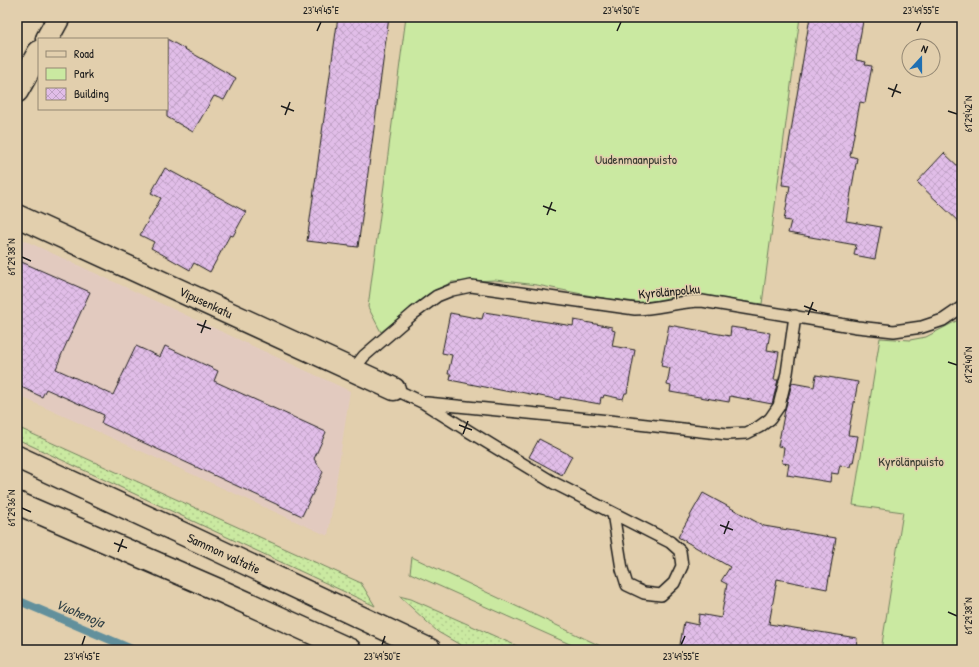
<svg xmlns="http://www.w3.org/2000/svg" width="979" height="667" font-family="'Patrick Hand',sans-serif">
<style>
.built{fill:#e2cabf}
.grass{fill:url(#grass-dots);stroke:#73825e}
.park{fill:#cae9a1;stroke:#73825e}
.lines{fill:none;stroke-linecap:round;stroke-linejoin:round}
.stream{stroke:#62909c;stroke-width:8}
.building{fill:url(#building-cross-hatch);stroke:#1c1c1c}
.service-casing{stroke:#1c1c1c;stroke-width:14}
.minor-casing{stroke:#1c1c1c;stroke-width:25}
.primary-casing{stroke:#1c1c1c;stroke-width:25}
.service{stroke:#e2cfad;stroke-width:11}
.minor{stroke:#e2cfad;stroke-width:22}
.primary{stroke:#e2cfad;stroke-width:22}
.ticks{fill:none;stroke:#1c1c1c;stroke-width:1.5}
.labels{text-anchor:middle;stroke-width:3;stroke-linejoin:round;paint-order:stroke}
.park-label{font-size:13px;fill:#363b30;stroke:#e2cfad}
.street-label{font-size:13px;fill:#1c1c1c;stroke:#e2cfad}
.water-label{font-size:14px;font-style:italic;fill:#334347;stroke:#e2cfad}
.neatline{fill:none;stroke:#1c1c1c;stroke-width:1.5}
.ticks-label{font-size:10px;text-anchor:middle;fill:#1c1c1c}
</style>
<defs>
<pattern id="grass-dots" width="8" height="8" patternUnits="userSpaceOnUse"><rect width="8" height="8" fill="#cae9a1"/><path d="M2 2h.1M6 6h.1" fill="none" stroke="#adc78a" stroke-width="1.8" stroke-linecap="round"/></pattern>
<pattern id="building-cross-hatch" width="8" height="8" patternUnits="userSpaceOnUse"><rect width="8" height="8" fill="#e1bde8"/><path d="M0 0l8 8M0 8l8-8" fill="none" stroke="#c0a2c6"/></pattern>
</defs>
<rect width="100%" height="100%" fill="#e2cfad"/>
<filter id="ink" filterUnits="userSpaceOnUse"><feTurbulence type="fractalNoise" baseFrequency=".025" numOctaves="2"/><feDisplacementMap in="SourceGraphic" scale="8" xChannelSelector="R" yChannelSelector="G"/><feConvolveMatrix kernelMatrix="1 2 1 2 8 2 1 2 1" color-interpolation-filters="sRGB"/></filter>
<g filter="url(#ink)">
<polygon class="built" points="17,237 350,391 328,536 17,395"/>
<g class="grass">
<polygon points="17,427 361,583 375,606 17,439"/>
<polygon points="399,596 411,599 526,650 469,650 438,632"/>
</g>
<g class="park">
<polygon points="406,17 800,17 762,304 689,294 643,303 597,297 537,285 495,280 452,282 428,294 381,332 368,307"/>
<polygon points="962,318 962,650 881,650 903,512 853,505 880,338 910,340 926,337"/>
<polygon points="412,557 609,650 583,650 410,573"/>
</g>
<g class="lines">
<polyline class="stream" points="17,600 134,650"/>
</g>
<g class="building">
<polygon points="338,17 389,17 358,247 307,241"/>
<polygon points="810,17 853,17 853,19 863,21 856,60 866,62 865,65 872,66 865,103 860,102 850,156 857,158 846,221 881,227 875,259 854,255 856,245 788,233 791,221 784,220 790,186 782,185"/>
<polygon points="167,39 236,78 224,100 214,96 193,132 167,117"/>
<polygon points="944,153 962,170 962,225 917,182"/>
<polygon points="165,168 246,212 233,236 230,235 210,272 194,263 190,270 151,248 154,242 140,235 161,198 151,193"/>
<polygon points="17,260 90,292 63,351 56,369 113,395 136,346 160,357 165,346 218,371 214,381 326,432 314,459 323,472 302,516 101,423 104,415 46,389 42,397 17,385"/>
<polygon points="484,312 573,326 574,320 612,327 612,330 615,331 612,346 635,350 627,393 625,393 623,399 604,395 603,398 601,397 600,404 560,397 560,400 510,390 510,392 450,380 451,374 448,374 452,355 442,353 450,313 482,319"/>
<polygon points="669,325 730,336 731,327 770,333 767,350 779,352 774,380 778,380 772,404 730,396 729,402 670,392 671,386 667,385 670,368 661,366"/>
<polygon points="816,375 858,382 848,435 858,436 853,463 851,463 850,467 840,465 838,474 831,473 830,482 787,475 789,464 782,463 784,447 778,446 785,410 792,383 814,387"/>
<polygon points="539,439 572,456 562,475 529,457"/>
<polygon points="703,493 764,526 836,538 827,589 777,579 769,624 857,638 856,650 679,650 684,622 698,625 699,614 721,618 727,584 721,581 730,567 678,537"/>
</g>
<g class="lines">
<defs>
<g id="service">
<path d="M353,370L364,356L414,313L437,296L452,290L471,286L635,309C657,309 679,301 702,301L857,327L894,331L922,327L943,320L962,307"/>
<polyline points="394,389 424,403 470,432 554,483 670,542 680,551 682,566 674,583 661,595 644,593 627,585 622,569 613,513"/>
<polyline points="427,403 629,423 727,434 747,433 759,427 770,419 779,406 787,373 795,316"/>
</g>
<g id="minor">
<polyline points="47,39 59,17"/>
<polyline points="17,91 39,52"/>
<polyline points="17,216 394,389"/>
</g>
<g id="primary">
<polyline points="17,457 192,538 430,650"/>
<polyline points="17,503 223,592 350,650"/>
</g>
</defs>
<use href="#service" class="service-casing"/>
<use href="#minor" class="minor-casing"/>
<use href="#primary" class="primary-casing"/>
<use href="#service" class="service"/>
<use href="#minor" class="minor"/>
<use href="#primary" class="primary"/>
</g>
</g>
<path class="ticks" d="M317,31L321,22M617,31L621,22M917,31L921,22M888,88L901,93M892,97L897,84M281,106L294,111M948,111L957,114M285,115L290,102M543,206L556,211M547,215L552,202M22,257L31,261M804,306L817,311M808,315L813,302M197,324L211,329M201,333L206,320M948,362L957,365M459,425L472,430M463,434L468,421M22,508L31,512M720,525L733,530M724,534L729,521M114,543L127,548M118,552L123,539M948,612L957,616M82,645L85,636M382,645L385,636M681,645L685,636"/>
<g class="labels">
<g class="park-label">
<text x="636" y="164">Uudenmaanpuisto</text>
<text x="911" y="466">Kyrölänpuisto</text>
</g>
<g class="street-label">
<text transform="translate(669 291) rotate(-5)" y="5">Kyrölänpolku</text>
<text transform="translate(206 302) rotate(25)" y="5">Vipusenkatu</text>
<text transform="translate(224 553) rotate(25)" y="5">Sammon valtatie</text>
</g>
<g class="water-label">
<text transform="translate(80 613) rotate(23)" y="5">Vuohenoja</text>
</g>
</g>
<rect width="979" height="667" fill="none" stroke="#e2cfad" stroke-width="44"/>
<rect x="38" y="38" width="130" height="72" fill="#e2cfad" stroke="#938773"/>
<rect x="46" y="51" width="20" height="6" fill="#e2cfad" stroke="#938773"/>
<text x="74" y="58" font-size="12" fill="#1c1c1c">Road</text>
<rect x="46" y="68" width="20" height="12" fill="#cae9a1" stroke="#938773"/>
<text x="74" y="78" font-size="12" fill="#1c1c1c">Park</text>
<rect x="46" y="88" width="20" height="12" fill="url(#building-cross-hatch)" stroke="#938773"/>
<text x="74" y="98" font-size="12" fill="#1c1c1c">Building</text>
<g transform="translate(921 58) rotate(21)"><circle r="19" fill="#e2cfad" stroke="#938773"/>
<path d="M0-3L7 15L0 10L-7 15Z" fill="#1f6fb2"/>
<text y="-6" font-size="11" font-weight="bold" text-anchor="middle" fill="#1c1c1c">N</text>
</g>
<rect x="22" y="22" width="935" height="623" class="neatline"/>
<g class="ticks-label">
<text x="321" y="14">23°49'45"E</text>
<text x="621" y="14">23°49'50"E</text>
<text x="921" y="14">23°49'55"E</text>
<text transform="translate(968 114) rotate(-90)" y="4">61°29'42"N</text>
<text transform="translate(11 257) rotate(-90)" y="4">61°29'38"N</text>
<text transform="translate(968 365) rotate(-90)" y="4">61°29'40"N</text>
<text transform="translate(11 508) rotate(-90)" y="4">61°29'36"N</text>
<text transform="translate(968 616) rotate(-90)" y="4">61°29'38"N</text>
<text x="82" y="660">23°49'45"E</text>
<text x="382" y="660">23°49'50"E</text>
<text x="681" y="660">23°49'55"E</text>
</g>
</svg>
